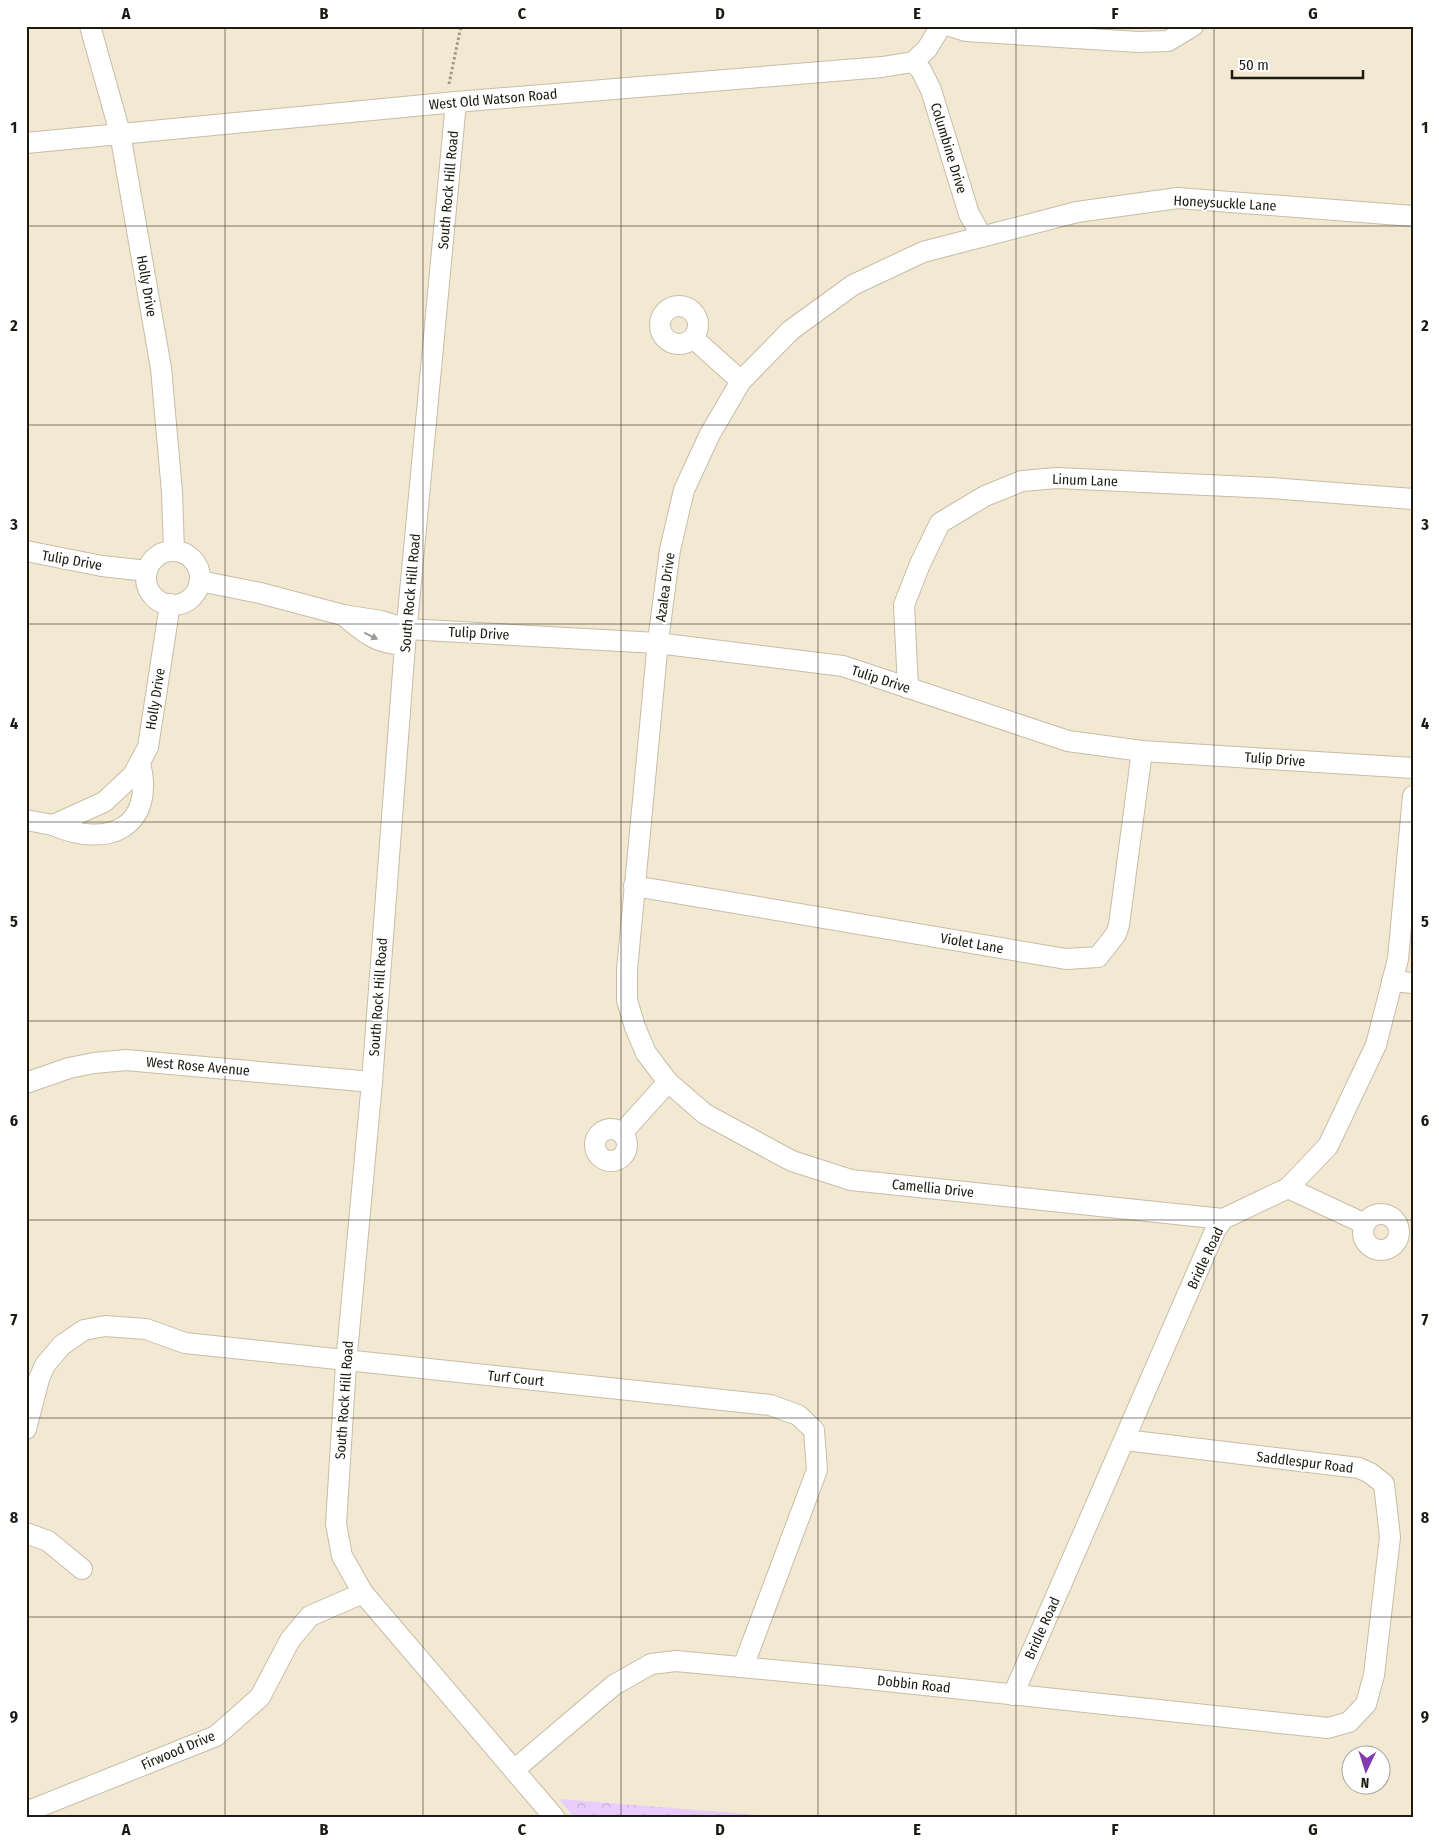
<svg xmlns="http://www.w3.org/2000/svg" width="1439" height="1843" font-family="'Fira Sans Condensed',sans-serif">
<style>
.park{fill:url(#park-crowns)}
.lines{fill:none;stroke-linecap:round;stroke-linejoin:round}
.minor-casing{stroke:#c7bda7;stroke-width:22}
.path{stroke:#a09988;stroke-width:3;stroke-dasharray:2.5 2.5;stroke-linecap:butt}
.minor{stroke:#fff;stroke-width:20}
.oneway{fill:#999894}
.grid{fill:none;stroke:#1d1a12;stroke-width:1;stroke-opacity:0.55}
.labels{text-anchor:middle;stroke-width:4.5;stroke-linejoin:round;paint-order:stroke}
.street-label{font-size:14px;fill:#1d1a12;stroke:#fff}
.neatline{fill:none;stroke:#1d1a12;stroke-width:2}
.grid-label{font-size:16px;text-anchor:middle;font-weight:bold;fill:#1d1a12}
</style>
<defs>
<pattern id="park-crowns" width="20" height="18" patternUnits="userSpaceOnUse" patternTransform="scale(1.25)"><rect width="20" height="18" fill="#e9cdfe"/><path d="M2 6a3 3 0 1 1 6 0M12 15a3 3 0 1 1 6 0" fill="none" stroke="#c7afd9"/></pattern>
</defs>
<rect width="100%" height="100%" fill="#f3e9d2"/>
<polygon class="park" points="559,1799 786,1817 574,1817"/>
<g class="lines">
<defs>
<g id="minor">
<polyline points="90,26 120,133 161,368 172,492 174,551"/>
<polyline points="950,26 966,31 1138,42 1168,41 1193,26"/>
<polyline points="913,62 921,70 931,90 969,214 982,237"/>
<polyline points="456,102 405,645 372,1082 346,1364 336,1524 342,1556 363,1593 554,1817"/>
<polyline points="26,143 456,102 882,67 913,62 927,49 941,26"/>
<circle cx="679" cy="325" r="19"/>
<polyline points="693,338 741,381"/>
<polyline points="26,551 102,566 147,571"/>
<circle cx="173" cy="578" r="27"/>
<polyline points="200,581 260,593 343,615 381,621 407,629 657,643 843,666 1068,741 1142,751 1413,768"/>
<path d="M343,615C364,633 376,644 405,645"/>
<polyline points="908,688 904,605 920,564 940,523 985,496 1022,481 1057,478 1271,488 1413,499"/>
<polyline points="26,820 53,825 104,802 133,775 148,747 170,604"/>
<path d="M53,825C107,849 156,828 140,763"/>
<polyline points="634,886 1066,959 1098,957 1116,934 1119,925 1142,751"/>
<polyline points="1392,981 1413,983"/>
<polyline points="26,1083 69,1068 94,1063 126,1060 372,1082"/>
<circle cx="611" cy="1145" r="16"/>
<polyline points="622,1133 668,1082"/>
<polyline points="1288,1188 1365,1224"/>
<circle cx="1381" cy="1232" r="18"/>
<polyline points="1223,1219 851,1180 792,1161 705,1114 668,1082 646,1053 635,1027 627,1000 627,970 658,641 670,550 684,490 710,434 741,381 791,330 853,285 923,252 1077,212 1178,198 1413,216"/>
<polyline points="26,1429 39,1379 45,1365 62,1345 84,1330 105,1326 146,1329 185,1343 770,1405 798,1415 814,1430 817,1470 743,1667"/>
<polyline points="26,1533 48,1541 82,1569"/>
<polyline points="1013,1695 1215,1231 1223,1219 1288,1188 1328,1146 1376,1045 1398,959 1413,796"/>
<polyline points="514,1770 614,1685 651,1664 676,1661 858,1678 1328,1728 1349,1722 1366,1704 1374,1675 1390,1537 1384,1484 1370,1473 1359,1468 1125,1440"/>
<polyline points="26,1812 216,1736 260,1697 290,1640 310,1616 363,1593"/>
</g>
</defs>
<use href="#minor" class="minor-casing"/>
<polyline class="path" points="449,84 461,26"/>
<use href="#minor" class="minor"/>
</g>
<defs><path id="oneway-solid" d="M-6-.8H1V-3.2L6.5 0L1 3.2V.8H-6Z" transform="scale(1.25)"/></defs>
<use class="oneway" href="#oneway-solid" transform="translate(371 636) rotate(26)"/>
<path class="grid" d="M225,26V1817M423,26V1817M621,26V1817M818,26V1817M1016,26V1817M1214,26V1817M26,226H1413M26,425H1413M26,624H1413M26,822H1413M26,1021H1413M26,1220H1413M26,1418H1413M26,1617H1413"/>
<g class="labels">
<g class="street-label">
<text transform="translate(493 99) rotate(-5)" y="5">West Old Watson Road</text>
<text transform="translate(949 148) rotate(73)" y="5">Columbine Drive</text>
<text transform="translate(448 190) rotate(-85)" y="5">South Rock Hill Road</text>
<text transform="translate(1225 203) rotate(3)" y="5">Honeysuckle Lane</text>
<text transform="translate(147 286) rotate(80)" y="5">Holly Drive</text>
<text transform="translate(1085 480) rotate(2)" y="5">Linum Lane</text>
<text transform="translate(72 560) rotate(10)" y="5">Tulip Drive</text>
<text transform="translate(665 587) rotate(-82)" y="5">Azalea Drive</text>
<text transform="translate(410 593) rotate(-85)" y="5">South Rock Hill Road</text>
<text transform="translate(479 633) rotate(3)" y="5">Tulip Drive</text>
<text transform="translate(881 679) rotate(18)" y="5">Tulip Drive</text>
<text transform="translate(155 699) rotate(-81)" y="5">Holly Drive</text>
<text transform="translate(1275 759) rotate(4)" y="5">Tulip Drive</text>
<text transform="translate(972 943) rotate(10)" y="5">Violet Lane</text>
<text transform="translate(378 997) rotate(-86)" y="5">South Rock Hill Road</text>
<text transform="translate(198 1066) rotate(5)" y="5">West Rose Avenue</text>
<text transform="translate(933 1188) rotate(6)" y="5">Camellia Drive</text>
<text transform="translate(1205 1258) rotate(-65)" y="5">Bridle Road</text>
<text transform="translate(516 1378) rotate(6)" y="5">Turf Court</text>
<text transform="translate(344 1400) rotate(-86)" y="5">South Rock Hill Road</text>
<text transform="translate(1305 1462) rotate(7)" y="5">Saddlespur Road</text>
<text transform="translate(1042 1628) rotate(-66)" y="5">Bridle Road</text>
<text transform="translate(914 1684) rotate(6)" y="5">Dobbin Road</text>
<text transform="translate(178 1750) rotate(-23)" y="5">Firwood Drive</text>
</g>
</g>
<rect width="1439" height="1843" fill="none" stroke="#ffffff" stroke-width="55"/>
<g transform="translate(1366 1770) rotate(184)"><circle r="24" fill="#ffffff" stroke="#a5a3a0"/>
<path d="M0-4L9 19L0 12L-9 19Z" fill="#833aad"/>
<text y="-8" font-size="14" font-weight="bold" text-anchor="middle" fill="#1d1a12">N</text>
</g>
<path d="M1232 70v8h131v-8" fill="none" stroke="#1d1a12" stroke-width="2.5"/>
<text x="1239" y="70" font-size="15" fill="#1d1a12" stroke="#ffffff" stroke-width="4" paint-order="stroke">50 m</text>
<rect x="28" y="28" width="1384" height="1788" class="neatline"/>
<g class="grid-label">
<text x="126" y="19">A</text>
<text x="324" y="19">B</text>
<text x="522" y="19">C</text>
<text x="720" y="19">D</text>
<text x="917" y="19">E</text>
<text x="1115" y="19">F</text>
<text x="1313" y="19">G</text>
<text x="14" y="133">1</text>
<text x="1425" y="133">1</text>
<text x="14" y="331">2</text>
<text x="1425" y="331">2</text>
<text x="14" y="530">3</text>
<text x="1425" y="530">3</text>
<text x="14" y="729">4</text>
<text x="1425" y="729">4</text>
<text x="14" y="927">5</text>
<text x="1425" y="927">5</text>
<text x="14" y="1126">6</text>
<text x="1425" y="1126">6</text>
<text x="14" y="1325">7</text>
<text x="1425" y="1325">7</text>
<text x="14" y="1523">8</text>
<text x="1425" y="1523">8</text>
<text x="14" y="1722">9</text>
<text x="1425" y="1722">9</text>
<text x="126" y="1835">A</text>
<text x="324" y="1835">B</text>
<text x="522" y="1835">C</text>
<text x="720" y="1835">D</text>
<text x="917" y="1835">E</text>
<text x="1115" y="1835">F</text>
<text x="1313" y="1835">G</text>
</g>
</svg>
